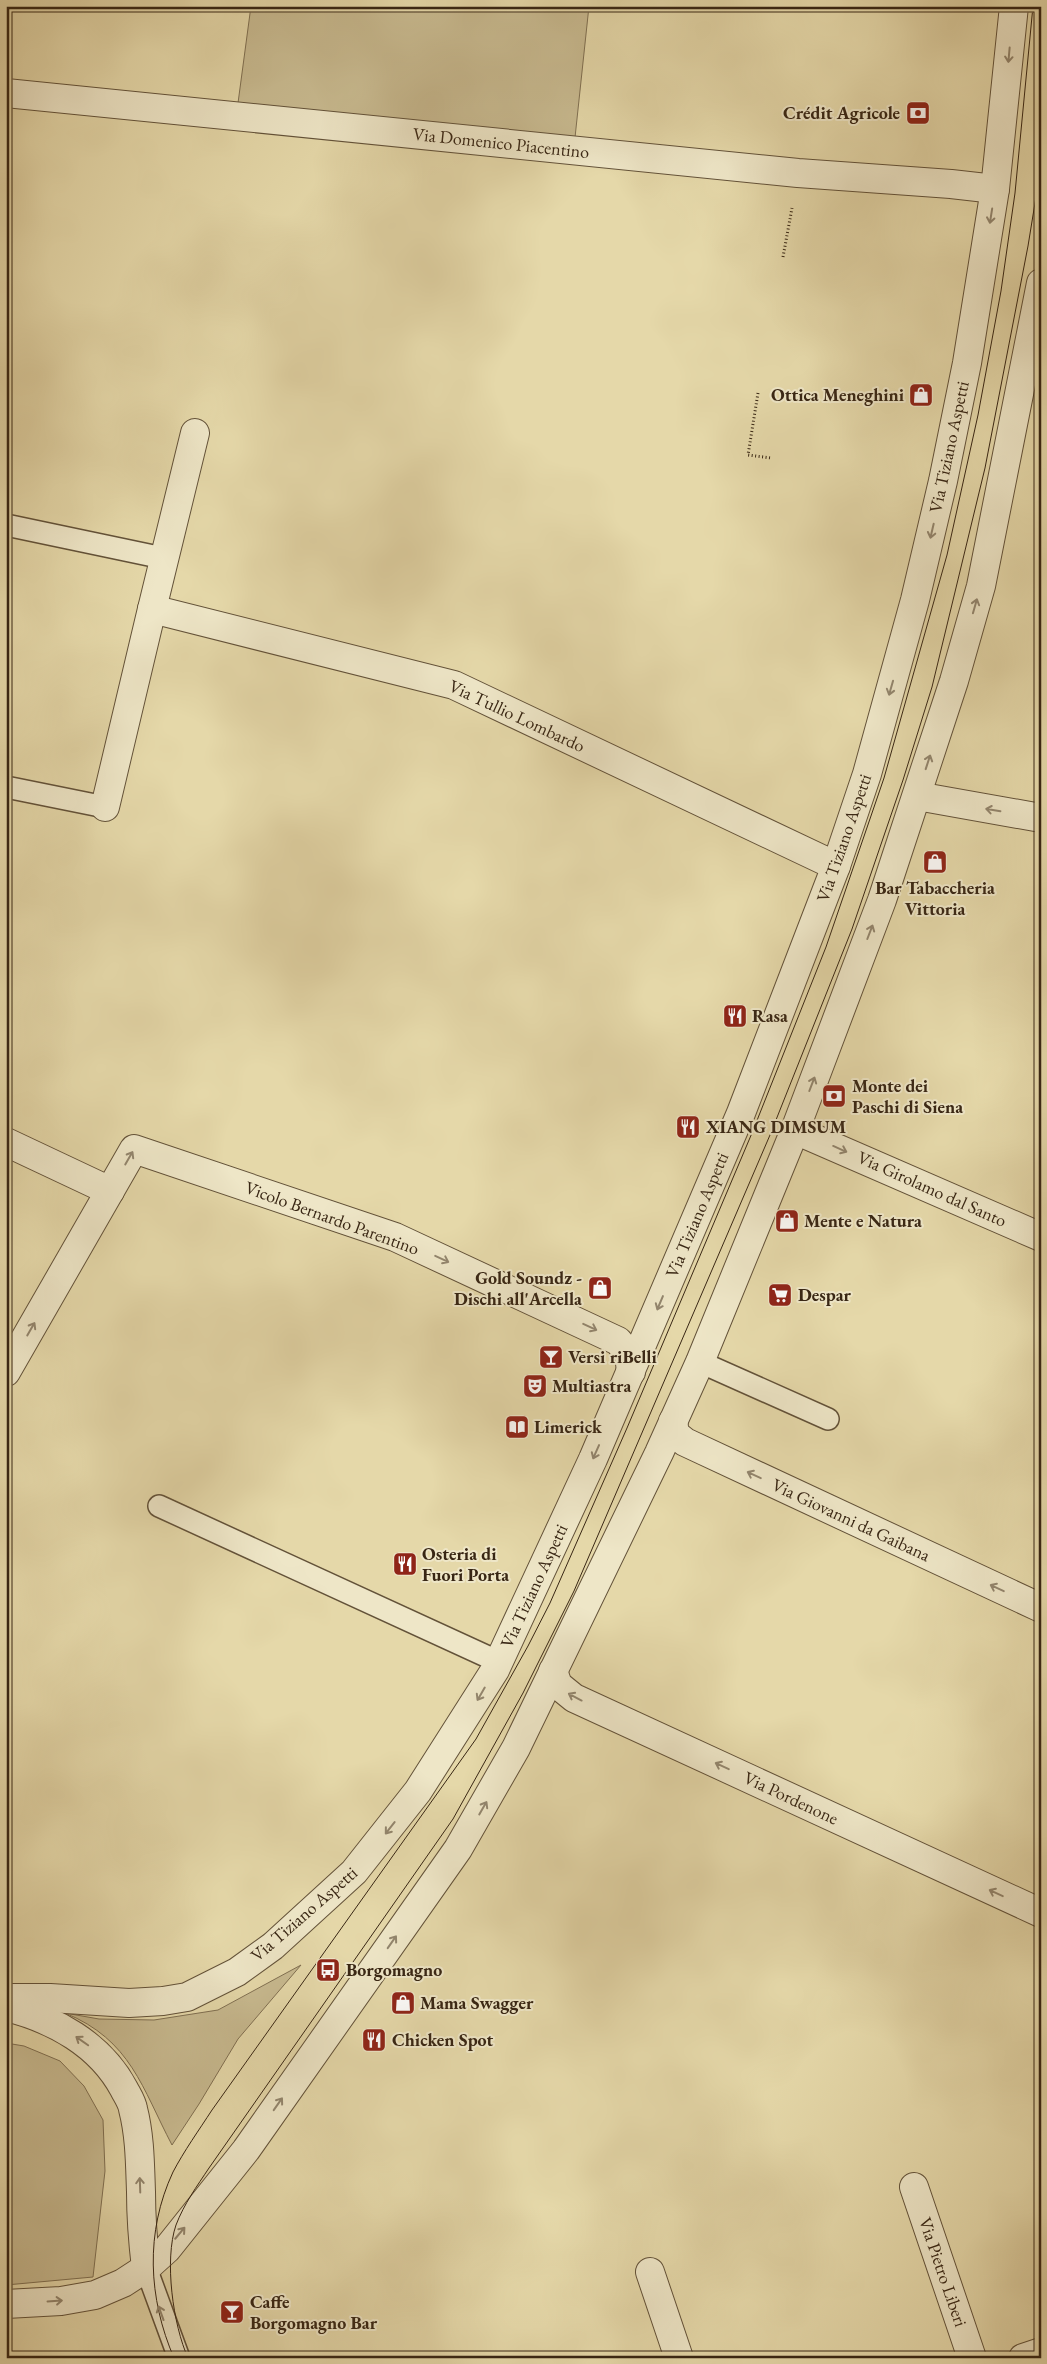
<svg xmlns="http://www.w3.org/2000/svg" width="1047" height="2364" font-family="'EB Garamond',serif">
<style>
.green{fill:#c8ba90;stroke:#807052}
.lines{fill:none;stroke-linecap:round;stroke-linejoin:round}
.service-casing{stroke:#635239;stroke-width:24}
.minor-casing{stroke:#635239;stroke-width:30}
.tertiary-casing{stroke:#635239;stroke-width:30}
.path{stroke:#382614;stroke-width:3;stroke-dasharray:1 2.5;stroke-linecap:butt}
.service{stroke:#eee6c7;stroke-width:21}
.minor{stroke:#eee6c7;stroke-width:28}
.tertiary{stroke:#eee6c7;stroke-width:28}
.tram{stroke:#382614;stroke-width:1}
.oneway{stroke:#93866e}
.labels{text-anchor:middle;stroke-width:4;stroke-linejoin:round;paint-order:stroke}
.poi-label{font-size:18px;font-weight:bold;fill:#382614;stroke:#eee6c7;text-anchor:start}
.street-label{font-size:18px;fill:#382614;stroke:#eee6c7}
</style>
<rect width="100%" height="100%" fill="#e5d8a9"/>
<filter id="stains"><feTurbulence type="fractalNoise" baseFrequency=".004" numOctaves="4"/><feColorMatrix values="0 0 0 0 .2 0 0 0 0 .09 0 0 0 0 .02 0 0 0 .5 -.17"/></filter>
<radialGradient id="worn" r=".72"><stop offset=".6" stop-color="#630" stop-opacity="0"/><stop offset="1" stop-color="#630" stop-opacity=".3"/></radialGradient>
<g class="green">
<polygon points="251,6 589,6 574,147 238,103"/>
<path d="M301,1965L238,2039L199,2104L172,2145C142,2088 131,2040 65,2013L99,2019L154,2020L218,2010Z"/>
<polygon points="6,2043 24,2046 60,2061 84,2086 103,2120 105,2171 93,2277 6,2285"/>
</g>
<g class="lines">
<defs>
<g id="service">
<polyline points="6,525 163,558"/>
<polyline points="6,787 105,807"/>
<polyline points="700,1362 828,1419"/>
<polyline points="159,1506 499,1662"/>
<polyline points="146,2268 179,2358"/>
</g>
<g id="minor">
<polyline points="6,93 798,173 951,184 995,189"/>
<polyline points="195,433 152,609 454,685 836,866"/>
<polyline points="917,796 1041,818"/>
<polyline points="105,807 152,609"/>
<polyline points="795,1130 1041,1237"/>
<polyline points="6,1142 110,1191"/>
<polyline points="6,1372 134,1149 395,1237 618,1341 629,1354 631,1372"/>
<polyline points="673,1421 675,1434 685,1442 1041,1608"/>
<polyline points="553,1671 558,1685 574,1698 1041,1913"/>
<polyline points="914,2187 972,2358"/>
<polyline points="650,2272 679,2358"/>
<polyline points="1023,2358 1041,2352"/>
</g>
<g id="tertiary">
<polyline points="6,1998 50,1998 129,2003 163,2001 187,1997 237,1972 273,1946 354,1872 418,1791 495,1670 593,1459 741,1113 836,866 867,774 915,600 943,481 967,363 995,189 1014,6"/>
<path d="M6,2007C54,2019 100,2044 124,2089C127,2095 132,2102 133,2109C140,2136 140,2165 141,2192C141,2218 143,2243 146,2268"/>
<polyline points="6,2304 61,2301 95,2295 123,2283 146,2268 167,2249 246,2150 458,1849 516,1748 659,1453 700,1362 795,1130 882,900 954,681 981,586 1041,283"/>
</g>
</defs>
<use href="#service" class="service-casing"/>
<use href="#minor" class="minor-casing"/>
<use href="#tertiary" class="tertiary-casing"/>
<g class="path">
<polyline points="783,257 792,208"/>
<polyline points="758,393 748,455 771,458"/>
</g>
<use href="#service" class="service"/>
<use href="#minor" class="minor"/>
<use href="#tertiary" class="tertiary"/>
<g class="tram">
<path d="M174,2358C148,2298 145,2232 173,2172C184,2151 199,2130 212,2110L476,1739L528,1646L550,1603L627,1428L752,1133L826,947L884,778L947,555L978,415L1001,291L1015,193L1033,6"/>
<path d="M188,2358C173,2325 164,2260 176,2225C184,2204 197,2186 209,2168L453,1819L523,1693L574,1591L770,1135L852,929L903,780L932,687L985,468L1028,246L1041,166"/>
</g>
</g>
<defs><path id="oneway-shaft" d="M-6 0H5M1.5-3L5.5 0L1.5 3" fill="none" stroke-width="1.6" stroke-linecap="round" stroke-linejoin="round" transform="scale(1.25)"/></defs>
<g class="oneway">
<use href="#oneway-shaft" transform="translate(1009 55) rotate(95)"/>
<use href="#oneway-shaft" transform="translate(991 216) rotate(99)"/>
<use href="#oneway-shaft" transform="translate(932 531) rotate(103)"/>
<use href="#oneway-shaft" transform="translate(975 606) rotate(-74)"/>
<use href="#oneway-shaft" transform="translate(891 688) rotate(106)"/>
<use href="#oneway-shaft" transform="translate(928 762) rotate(-72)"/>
<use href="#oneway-shaft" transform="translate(993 810) rotate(-171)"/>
<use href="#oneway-shaft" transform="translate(870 932) rotate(-69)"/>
<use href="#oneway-shaft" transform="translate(812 1084) rotate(-69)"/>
<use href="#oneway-shaft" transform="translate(840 1149) rotate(24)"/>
<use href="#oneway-shaft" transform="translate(129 1158) rotate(-60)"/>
<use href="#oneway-shaft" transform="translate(442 1259) rotate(25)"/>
<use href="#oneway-shaft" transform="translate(660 1303) rotate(113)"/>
<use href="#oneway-shaft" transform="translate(590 1327) rotate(25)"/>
<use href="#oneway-shaft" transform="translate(31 1329) rotate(-60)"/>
<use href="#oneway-shaft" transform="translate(596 1452) rotate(114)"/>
<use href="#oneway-shaft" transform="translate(754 1475) rotate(-155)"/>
<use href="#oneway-shaft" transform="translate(997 1588) rotate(-155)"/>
<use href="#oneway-shaft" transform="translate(481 1694) rotate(120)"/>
<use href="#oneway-shaft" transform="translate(575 1697) rotate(-152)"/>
<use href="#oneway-shaft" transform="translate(722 1766) rotate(-155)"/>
<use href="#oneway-shaft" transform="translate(483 1808) rotate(-60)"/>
<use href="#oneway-shaft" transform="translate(390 1828) rotate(128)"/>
<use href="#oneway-shaft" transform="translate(996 1893) rotate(-155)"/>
<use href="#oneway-shaft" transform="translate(392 1942) rotate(-55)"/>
<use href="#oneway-shaft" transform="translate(82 2041) rotate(-145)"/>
<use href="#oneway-shaft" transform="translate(278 2104) rotate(-55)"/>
<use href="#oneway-shaft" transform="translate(140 2185) rotate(-92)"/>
<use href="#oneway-shaft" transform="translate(180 2233) rotate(-50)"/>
<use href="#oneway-shaft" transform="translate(55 2301) rotate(-4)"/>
<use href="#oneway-shaft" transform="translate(161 2313) rotate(-110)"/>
</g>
<defs>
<symbol id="bank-square" viewBox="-11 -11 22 22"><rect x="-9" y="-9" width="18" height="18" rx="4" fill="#8f2418" stroke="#eee6c7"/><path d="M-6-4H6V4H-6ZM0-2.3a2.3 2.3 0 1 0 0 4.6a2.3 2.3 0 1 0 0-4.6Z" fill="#fff"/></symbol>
<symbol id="shop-square" viewBox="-11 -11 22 22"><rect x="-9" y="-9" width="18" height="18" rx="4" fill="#8f2418" stroke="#eee6c7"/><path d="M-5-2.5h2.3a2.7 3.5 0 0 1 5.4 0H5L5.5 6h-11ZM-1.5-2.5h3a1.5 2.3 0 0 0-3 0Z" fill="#fff"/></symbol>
<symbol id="restaurant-square" viewBox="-11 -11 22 22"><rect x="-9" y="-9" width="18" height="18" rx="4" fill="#8f2418" stroke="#eee6c7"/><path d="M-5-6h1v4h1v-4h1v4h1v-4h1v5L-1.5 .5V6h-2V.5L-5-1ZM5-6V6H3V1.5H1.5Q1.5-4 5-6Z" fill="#fff"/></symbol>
<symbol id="supermarket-square" viewBox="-11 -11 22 22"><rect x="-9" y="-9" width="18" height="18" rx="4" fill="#8f2418" stroke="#eee6c7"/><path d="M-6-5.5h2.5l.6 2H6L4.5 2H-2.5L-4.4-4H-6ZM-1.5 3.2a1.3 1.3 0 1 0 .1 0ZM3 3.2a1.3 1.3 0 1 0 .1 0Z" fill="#fff"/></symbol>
<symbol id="bar-square" viewBox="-11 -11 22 22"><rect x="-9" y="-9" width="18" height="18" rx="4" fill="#8f2418" stroke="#eee6c7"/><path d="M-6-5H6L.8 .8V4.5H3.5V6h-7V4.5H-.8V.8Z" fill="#fff"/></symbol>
<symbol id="theatre-square" viewBox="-11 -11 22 22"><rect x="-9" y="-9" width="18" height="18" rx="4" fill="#8f2418" stroke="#eee6c7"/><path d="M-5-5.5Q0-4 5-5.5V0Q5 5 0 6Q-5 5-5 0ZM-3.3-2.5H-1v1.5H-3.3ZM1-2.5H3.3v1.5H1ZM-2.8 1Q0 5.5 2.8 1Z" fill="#fff"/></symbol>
<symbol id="library-square" viewBox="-11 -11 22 22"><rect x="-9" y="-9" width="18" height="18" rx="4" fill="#8f2418" stroke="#eee6c7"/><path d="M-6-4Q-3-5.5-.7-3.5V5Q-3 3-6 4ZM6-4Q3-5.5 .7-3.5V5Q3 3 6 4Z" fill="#fff"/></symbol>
<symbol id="bus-square" viewBox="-11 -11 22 22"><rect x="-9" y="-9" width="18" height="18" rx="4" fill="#8f2418" stroke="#eee6c7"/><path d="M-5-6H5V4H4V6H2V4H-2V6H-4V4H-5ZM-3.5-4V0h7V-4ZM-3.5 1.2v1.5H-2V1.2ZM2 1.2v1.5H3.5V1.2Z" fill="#fff"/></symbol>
</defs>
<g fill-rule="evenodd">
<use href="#bank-square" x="904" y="99" width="28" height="28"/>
<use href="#shop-square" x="907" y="381" width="28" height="28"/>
<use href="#shop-square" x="921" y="848" width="28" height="28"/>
<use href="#restaurant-square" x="721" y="1002" width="28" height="28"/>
<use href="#bank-square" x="820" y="1082" width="28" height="28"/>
<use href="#restaurant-square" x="674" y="1113" width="28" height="28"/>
<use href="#shop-square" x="773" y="1207" width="28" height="28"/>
<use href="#shop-square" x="586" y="1274" width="28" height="28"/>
<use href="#supermarket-square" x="766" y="1281" width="28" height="28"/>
<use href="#bar-square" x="537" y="1343" width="28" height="28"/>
<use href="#theatre-square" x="521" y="1372" width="28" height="28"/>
<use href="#library-square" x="503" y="1413" width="28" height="28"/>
<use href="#restaurant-square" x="391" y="1550" width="28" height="28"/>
<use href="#bus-square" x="314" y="1956" width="28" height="28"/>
<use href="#shop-square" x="389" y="1989" width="28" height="28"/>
<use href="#restaurant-square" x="360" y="2026" width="28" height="28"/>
<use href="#bar-square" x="218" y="2298" width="28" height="28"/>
</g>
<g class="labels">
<g class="poi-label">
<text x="900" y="119" text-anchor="end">Crédit Agricole</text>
<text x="904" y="401" text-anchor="end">Ottica Meneghini</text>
<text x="935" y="894" text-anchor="middle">Bar Tabaccheria<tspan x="935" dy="21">Vittoria</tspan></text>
<text x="752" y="1022">Rasa</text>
<text x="852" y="1092">Monte dei<tspan x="852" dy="21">Paschi di Siena</tspan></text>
<text x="706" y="1133">XIANG DIMSUM</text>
<text x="804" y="1227">Mente e Natura</text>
<text x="582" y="1284" text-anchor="end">Gold Soundz -<tspan x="582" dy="21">Dischi all'Arcella</tspan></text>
<text x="798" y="1301">Despar</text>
<text x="568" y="1363">Versi riBelli</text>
<text x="552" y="1392">Multiastra</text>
<text x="534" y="1433">Limerick</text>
<text x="422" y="1560">Osteria di<tspan x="422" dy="21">Fuori Porta</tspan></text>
<text x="346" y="1976">Borgomagno</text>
<text x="420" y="2009">Mama Swagger</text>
<text x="392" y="2046">Chicken Spot</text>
<text x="250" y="2308">Caffe<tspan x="250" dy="21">Borgomagno Bar</tspan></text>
</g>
<g class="street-label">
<text transform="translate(501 143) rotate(6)" y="6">Via Domenico Piacentino</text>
<text transform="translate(949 447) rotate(-78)" y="6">Via Tiziano Aspetti</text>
<text transform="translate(517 716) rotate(25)" y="6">Via Tullio Lombardo</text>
<text transform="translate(844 838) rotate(-71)" y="6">Via Tiziano Aspetti</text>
<text transform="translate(932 1189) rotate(24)" y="6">Via Girolamo dal Santo</text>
<text transform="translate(697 1215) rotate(-67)" y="6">Via Tiziano Aspetti</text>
<text transform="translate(332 1218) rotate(20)" y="6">Vicolo Bernardo Parentino</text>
<text transform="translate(851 1520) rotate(25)" y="6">Via Giovanni da Gaibana</text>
<text transform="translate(534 1586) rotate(-65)" y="6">Via Tiziano Aspetti</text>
<text transform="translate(791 1798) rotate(25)" y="6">Via Pordenone</text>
<text transform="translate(304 1914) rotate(-41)" y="6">Via Tiziano Aspetti</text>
<text transform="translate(943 2272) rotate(71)" y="6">Via Pietro Liberi</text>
</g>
</g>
<rect width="1047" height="2364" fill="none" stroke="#e5d8a9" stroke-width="25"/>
<rect x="8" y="8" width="1032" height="2349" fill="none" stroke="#382614" stroke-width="2.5"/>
<rect x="12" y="12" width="1022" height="2339" fill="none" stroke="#382614"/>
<rect width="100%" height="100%" filter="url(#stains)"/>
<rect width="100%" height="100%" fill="url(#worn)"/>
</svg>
